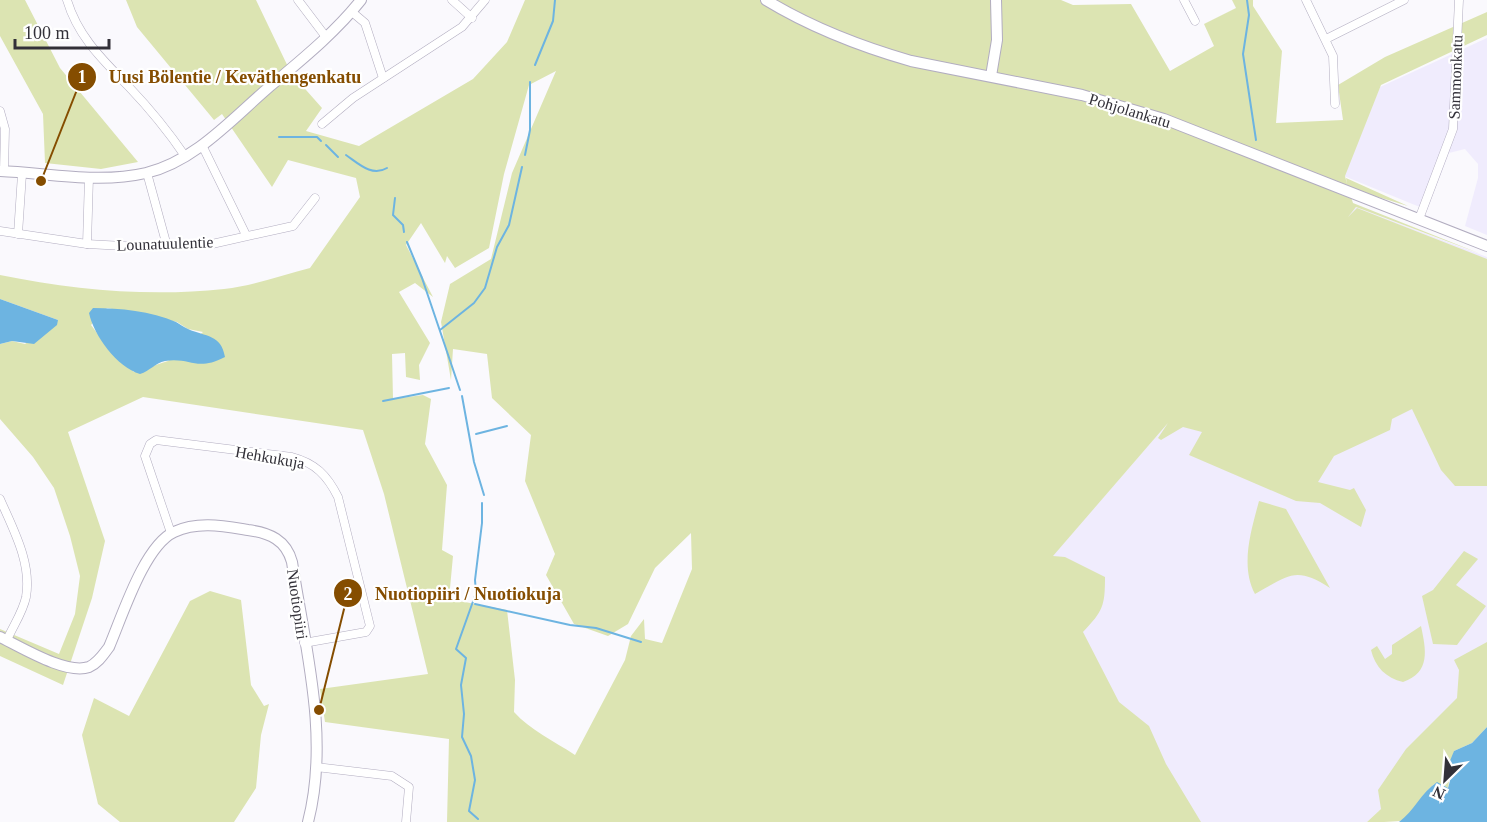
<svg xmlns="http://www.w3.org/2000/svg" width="1487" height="822" font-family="'Times New Roman',serif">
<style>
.built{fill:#f0ecfd}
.green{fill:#dce4b2;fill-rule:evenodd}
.water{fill:#6db4e1}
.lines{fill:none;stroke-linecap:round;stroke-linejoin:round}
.stream{stroke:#6db4e1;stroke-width:2}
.street-casing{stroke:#b2adc0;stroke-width:9}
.secondary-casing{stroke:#b2adc0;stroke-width:12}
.street{stroke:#fff;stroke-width:8}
.secondary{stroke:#fff;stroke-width:10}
.labels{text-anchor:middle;stroke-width:4.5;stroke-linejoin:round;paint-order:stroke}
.street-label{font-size:16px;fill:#323038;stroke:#fff}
.leader{fill:none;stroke:#854d00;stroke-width:2}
.callout-dot{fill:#854d00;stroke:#fff;stroke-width:2}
.mark-label{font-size:18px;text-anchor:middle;font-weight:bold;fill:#fff}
.callout-label{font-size:18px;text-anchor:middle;font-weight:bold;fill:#854d00;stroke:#fff;stroke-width:4.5;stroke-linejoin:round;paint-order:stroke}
</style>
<rect width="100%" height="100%" fill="#faf9fd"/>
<g class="built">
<polygon points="1487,38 1487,235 1465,226 1478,178 1478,164 1465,149 1449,153 1427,210 1344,176 1380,87"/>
<polygon points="1356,207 1487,257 1487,711 1367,822 1177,822 1041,569"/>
</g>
<g class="green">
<polygon points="0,0 25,0 60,68 138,162 101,169 45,163 43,114 0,36"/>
<path d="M126,0H256L291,73L322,108L306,131L359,146L473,79L507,42L525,0H1061L1073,5L1131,4L1170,71L1214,46L1204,24L1236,8L1232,0H1253V6L1282,51L1276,123L1343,120L1338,85L1385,57L1487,12V35L1381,85L1345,176L1347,184L1346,178L1408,206L1348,188L1353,203L1481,254L1356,207L1348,217L1357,208L1487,259V486H1455L1441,470L1412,409L1392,419L1390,430L1334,456L1318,482L1350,490L1354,488L1366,510L1361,527L1320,503L1296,501L1189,455L1202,432L1183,427L1161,440L1158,438L1168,423L1053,556L1065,557L1105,577C1105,606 1103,611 1083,632L1119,702L1149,726L1166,764L1201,822H447L449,739L325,722L320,689L428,674L384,494L363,430L143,397L68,432L105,541L92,598L63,685L0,656V629L59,654L75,614L80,576L70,536L54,488L33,457L0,419V344L12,341L25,344L58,320L0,299V275C74,290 149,297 224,289C253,286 282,275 310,268L360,197L356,178L288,160L272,187L222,114L214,120L137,27ZM556,71L512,173L491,259L450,284L441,322L451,380L453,349L487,354L492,398L531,435L525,481L555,554L546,575L574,624L608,636L628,624L655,568L691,533L692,569L662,643L645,639L644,619L631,636L625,660L575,755C554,741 530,730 514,712L515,680L507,610L449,599L453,556L442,550L447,485L425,444L431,399L423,395L393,399L392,354L405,353L406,377L420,380L419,365L430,343L399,292L415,283L433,297L406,245L421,223L445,263L447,256L455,268L489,248L504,174L529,85ZM107,308L177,322L188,329L203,332L168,361L134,372L112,353L91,325Z"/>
<path d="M1259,501L1286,509L1330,588C1295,565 1288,576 1255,594C1240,566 1251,531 1259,501Z"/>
<polygon points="1464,551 1478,559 1456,585 1486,606 1457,645 1433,644 1422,596 1433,590"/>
<polygon points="210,591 241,600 251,685 264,706 269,704 261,735 256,788 234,822 120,822 98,804 82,735 94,698 129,716 190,601"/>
<path d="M1421,626C1426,650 1431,672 1403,682C1386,678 1375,667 1371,650L1377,646L1385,659L1392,654V645Z"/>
<path d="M1487,642V727L1472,743L1454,751L1448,788L1436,783C1422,792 1414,815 1400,821C1392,822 1376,822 1367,822L1381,809L1378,790L1406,749L1457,698L1459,670L1454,660Z"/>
</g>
<g class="water">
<polygon points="0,299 58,320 57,325 34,344 12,341 0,344"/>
<path d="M93,308C120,308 151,311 176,322C180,324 183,327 188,329C206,337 221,334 225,357C196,372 191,357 165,361C155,363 150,371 140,374C117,367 94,336 89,313Z"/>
<path d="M1487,727V822H1399C1414,811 1421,793 1437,782L1448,788L1450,781L1445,773L1454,751L1472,743Z"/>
</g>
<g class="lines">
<g class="stream">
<polyline points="1247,0 1249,15 1243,54 1256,140"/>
<polyline points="535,65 553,21 555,0"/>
<polyline points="279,137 317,137 321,141"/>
<polyline points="326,145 338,157"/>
<path d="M346,155C359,164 372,177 387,168"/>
<polyline points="525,155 530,130 530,82"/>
<polyline points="395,198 393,215 403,225 404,232"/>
<polyline points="407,242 422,278 460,390"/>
<polyline points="440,330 474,303 485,288 497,247 509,225 522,167"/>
<polyline points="462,396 474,462 484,495"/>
<polyline points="383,401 449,388"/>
<polyline points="476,434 507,426"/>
<polyline points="475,604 570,625 596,628 641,642"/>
<polyline points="478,819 469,811 475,780 471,756 462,737 464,714 461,685 466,658 456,649 476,593 475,580 482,523 482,503"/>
</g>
<defs>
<g id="street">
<path d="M67,0C78,37 103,60 129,87C150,109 168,131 185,156"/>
<polyline points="298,0 326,37"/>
<polyline points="452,0 472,18"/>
<polyline points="1184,0 1195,21"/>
<polyline points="1306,0 1333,56 1335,104"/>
<polyline points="352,12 365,23 383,78"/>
<polyline points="1326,39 1404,0"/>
<polyline points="0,111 5,129 4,171"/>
<polyline points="322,124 353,98 462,27 485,0"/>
<polyline points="202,145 246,235"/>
<polyline points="147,173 167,246"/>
<polyline points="1419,219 1453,129 1459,0"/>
<polyline points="0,231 87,244 142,247 212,244 293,226 315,198"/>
<polyline points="18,234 22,174"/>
<polyline points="87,244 89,177"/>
<path d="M0,499C13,529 32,563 26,597C23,612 13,626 7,640"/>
<path d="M171,533L145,456L150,444L156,440L292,457C315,463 327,475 338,497L370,626L366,632L304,643"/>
<polyline points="316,767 392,776 409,787 406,822"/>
</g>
<g id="secondary">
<path d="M766,0C812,28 859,46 911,61L1082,95L1164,119L1487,246"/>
<polyline points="991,76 997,40 996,0"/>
<path d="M0,171C48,173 98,184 146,173C194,162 232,119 268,88C300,61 335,33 361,0"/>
<path d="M0,637C21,647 66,675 89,667C98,663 103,655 109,647C122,617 144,546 174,532C198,521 223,526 248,530C270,533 286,540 292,562C305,647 330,737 308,822"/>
</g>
</defs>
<use href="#street" class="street-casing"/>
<use href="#secondary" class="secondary-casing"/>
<use href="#street" class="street"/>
<use href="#secondary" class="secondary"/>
</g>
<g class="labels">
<g class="street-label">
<text transform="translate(1455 77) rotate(-88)" y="6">Sammonkatu</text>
<text transform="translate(1130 110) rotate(17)" y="6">Pohjolankatu</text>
<text transform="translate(165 243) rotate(-2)" y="6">Lounatuulentie</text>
<text transform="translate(270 457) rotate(10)" y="6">Hehkukuja</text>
<text transform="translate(298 604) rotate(82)" y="6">Nuotiopiiri</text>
</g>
</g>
<path class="leader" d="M41 181L82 77M319 710L348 593"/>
<g class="callout-dot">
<circle cx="41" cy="181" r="6"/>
<circle cx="319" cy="710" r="6"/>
<circle cx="82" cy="77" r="15"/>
<circle cx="348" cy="593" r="15"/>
</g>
<g class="mark-label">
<text x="82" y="83">1</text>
<text x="348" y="600">2</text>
</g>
<g class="callout-label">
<text x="235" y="83">Uusi Bölentie / Keväthengenkatu</text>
<text x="468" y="600">Nuotiopiiri / Nuotiokuja</text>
</g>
<g transform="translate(1445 780) rotate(205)" stroke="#ffffff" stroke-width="4.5" paint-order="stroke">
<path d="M0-4.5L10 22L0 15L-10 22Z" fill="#323038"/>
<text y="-9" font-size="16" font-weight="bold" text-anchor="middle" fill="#323038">N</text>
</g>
<path d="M15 39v9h94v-9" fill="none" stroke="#323038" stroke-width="3"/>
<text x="24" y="39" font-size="18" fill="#323038" stroke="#ffffff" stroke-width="4.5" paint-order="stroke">100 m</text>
</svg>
